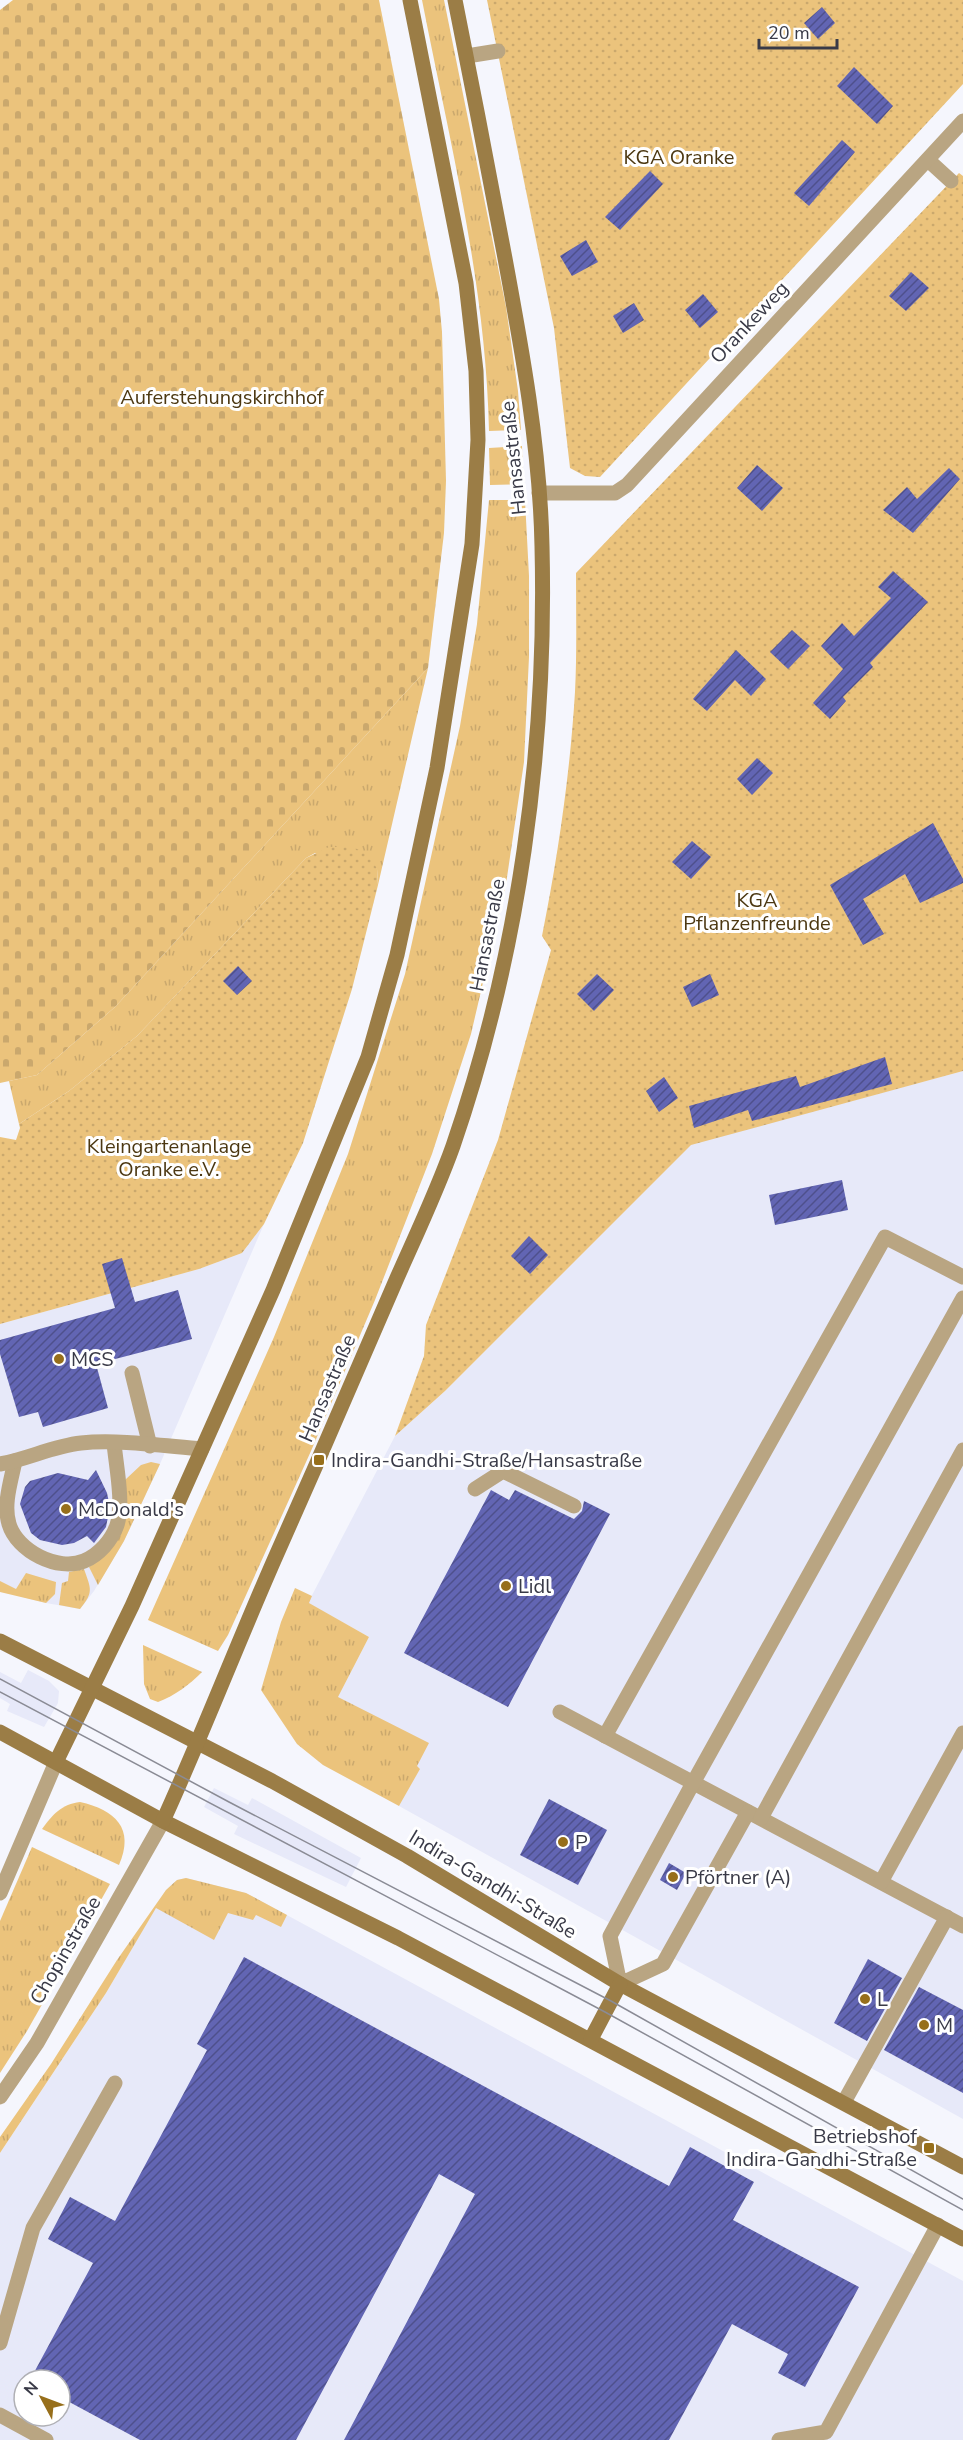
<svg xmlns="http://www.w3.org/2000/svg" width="963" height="2440" font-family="'Nunito Sans',sans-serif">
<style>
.built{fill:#e7e9f9;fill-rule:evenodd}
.grass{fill:url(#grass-tufts)}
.cemetery{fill:url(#cemetery-stones)}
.garden{fill:url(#garden-dots)}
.building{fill:url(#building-hatch)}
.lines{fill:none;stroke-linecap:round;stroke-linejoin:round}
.lane{stroke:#b9a582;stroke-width:15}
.street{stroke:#b9a582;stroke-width:15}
.secondary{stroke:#9b7d46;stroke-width:15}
.tram{stroke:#8a8b95;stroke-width:1.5}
.poi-dot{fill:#976f1b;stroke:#fff;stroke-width:2}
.labels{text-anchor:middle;stroke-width:6;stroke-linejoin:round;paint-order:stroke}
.park-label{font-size:20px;fill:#4c3812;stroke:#fff}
.street-label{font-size:20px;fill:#393a47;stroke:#fff}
.poi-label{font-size:20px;fill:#393a47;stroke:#fff;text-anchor:start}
</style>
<defs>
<pattern id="grass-tufts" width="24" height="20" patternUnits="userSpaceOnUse" patternTransform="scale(1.5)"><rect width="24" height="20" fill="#ebc37c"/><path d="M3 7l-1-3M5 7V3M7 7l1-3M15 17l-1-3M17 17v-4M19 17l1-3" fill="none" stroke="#caa86d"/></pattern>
<pattern id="cemetery-stones" width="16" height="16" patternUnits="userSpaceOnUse" patternTransform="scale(1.5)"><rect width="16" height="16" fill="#ebc37c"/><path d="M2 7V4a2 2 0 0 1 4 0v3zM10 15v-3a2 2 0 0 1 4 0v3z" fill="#caa86d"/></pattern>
<pattern id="garden-dots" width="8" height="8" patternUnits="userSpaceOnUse" patternTransform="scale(1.5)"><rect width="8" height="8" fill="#ebc37c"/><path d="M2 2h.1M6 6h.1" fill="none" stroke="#caa86d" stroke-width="1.8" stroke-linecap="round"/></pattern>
<pattern id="building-hatch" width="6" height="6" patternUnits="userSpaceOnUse" patternTransform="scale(1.5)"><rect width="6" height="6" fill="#6265b3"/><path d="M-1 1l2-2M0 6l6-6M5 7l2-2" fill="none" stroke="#4e508c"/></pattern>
</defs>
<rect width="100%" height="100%" fill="#f5f6fd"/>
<g class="built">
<polygon points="963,1071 963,2119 399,1806 419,1770 327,1718 369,1637 308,1603 395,1436 445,1391 691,1144"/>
<polygon points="264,1224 160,1464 124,1541 94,1591 80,1609 46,1603 0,1591 0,1324 199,1269 242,1253"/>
<polygon points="28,1670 49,1681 59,1691 58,1703 44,1727 7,1711 10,1704 0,1698 0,1672 21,1683"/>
<polygon points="214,1788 248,1805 252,1798 361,1858 346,1887 234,1834 238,1826 204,1807"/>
<path d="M186,1878L246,1893L963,2281V2440H0V2153L106,1993L166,1890L177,1880ZM24,2380H60V2416H24Z"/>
</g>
<g class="grass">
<path d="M422,0H444L506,307L518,391L521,430L489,431C486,285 450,143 422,0Z"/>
<polygon points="522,446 523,484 490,485 489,448"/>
<polygon points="489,500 525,500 529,576 529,657 524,762 506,884 471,1034 432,1154 375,1300 311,1451 228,1635 218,1651 148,1620 274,1337 348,1154 405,974 460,726 477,624"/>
<polygon points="428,668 378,885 377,869 315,853 306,858 137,1036 69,1091 19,1124 9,1081 37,1075 115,1007"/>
<polygon points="151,1462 160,1464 124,1541 98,1585 89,1567 105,1555 126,1479 141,1465"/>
<path d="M84,1569C91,1589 94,1592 80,1609L59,1605L62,1583L68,1581L69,1572Z"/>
<polygon points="26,1573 56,1582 55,1594 46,1603 0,1592 0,1581 16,1589"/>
<polygon points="295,1588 312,1596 309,1603 369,1637 338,1697 429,1743 417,1766 420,1769 399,1806 323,1765 297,1744 261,1690 281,1622"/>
<path d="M143,1645L202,1672C189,1685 176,1695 158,1702L150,1699L144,1684Z"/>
<path d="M80,1802C115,1810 135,1828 119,1865L42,1829C52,1815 62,1804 80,1802Z"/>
<polygon points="32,1847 110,1884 27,2031 0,2073 0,1921"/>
<polygon points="186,1878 246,1893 287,1915 281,1927 256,1915 253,1920 228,1913 214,1940 156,1908 106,1993 0,2153 0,2137 51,2064 117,1960 166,1890 177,1880"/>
</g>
<polygon class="cemetery" points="13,0 379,0 439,299 442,332 446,481 444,533 428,668 115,1007 37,1075 0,1083 0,10"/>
<g class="garden">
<polygon points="487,0 963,0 963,84 600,477 585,476 570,468 554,328"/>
<path d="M959,173L963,176V1071L691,1145L445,1391L395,1436L424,1356L426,1325L498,1140L551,950L542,936C558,856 570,774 575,692C577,653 576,613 576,573Z"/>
<polygon points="329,847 352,847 369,854 377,869 378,885 352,989 303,1143 264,1224 242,1253 199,1269 0,1324 0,1137 16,1140 20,1128 19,1124 69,1091 137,1036 306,858"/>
</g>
<g class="building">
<polygon points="822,7 835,23 818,39 804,23"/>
<polygon points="854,67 893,106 877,124 837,86"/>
<polygon points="842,140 855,152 809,206 794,193"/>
<polygon points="650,171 663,184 620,230 605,217"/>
<polygon points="586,240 598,262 572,276 560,256"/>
<polygon points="911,272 929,288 906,311 889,296"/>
<polygon points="703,294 718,312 700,328 685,310"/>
<polygon points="634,303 644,320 623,333 613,316"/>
<polygon points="757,465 783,488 762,511 737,488"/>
<polygon points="949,468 960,479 913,533 883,510 907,487 917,499"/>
<polygon points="893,571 928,602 870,663 873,667 843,697 846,701 830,719 813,703 843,669 821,646 842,623 854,636 891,598 878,587"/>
<polygon points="792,630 810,646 788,669 770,652"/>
<polygon points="736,650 766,679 751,696 735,680 707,711 693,699"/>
<polygon points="757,758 773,773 752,795 737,779"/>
<polygon points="933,823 963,879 963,883 920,903 905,874 863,899 884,934 863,945 830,885"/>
<polygon points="692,841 711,857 691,879 672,862"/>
<polygon points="238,966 252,981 237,995 223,981"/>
<polygon points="597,974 614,990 594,1011 577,994"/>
<polygon points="710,974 719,995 692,1007 683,987"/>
<polygon points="885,1057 892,1084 752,1121 748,1110 694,1128 689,1106 796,1076 800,1087"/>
<polygon points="664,1077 678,1098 659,1112 646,1091"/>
<polygon points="842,1180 848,1210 775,1225 769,1195"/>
<polygon points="529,1236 548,1255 530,1274 511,1256"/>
<polygon points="122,1258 135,1302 178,1290 192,1339 96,1364 108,1408 43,1427 38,1412 19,1417 0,1354 0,1340 115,1308 102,1264"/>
<polygon points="96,1470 107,1493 110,1507 106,1527 94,1543 87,1536 74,1543 62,1545 40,1540 31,1533 20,1504 25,1487 30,1481 58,1473 88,1480"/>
<polygon points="491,1490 509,1500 515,1490 574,1519 582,1511 584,1501 610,1514 508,1707 404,1653"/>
<polygon points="549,1799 607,1830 578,1885 520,1855"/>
<polygon points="669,1863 686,1873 677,1890 660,1880"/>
<polygon points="244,1957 669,2186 690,2147 754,2182 733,2220 859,2287 805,2387 778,2373 788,2354 732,2324 669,2440 344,2440 475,2194 439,2174 296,2440 140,2440 60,2397 60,2380 30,2380 93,2263 48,2239 70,2197 115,2221 207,2050 197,2044"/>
<polygon points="868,1959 902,1978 867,2041 834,2023"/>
<polygon points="919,1987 963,2010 963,2093 884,2050"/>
</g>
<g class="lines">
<g class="lane">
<polyline points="467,56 498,51"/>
<polyline points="928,160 951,181"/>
<polyline points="132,1373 150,1446"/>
<path d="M15,1461C11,1481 3,1504 9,1524C17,1551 58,1572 84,1561C99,1555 112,1540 117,1525C124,1503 116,1466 114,1443"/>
<path d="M0,1464C28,1459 53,1446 81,1443C117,1439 165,1446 202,1449"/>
<polyline points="475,1489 503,1471 574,1506"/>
<polyline points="560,1712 963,1926"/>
<polyline points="605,1736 885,1237 963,1277"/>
<polyline points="748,1812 663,1964 620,1984 610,1936 693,1783 963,1298"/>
<polyline points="761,1818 963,1450"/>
<polyline points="881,1882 963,1733"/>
<polyline points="844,2102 947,1917"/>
<polyline points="0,2343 33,2228 115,2083"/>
<polyline points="0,2415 46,2440"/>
<polyline points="779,2440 826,2432 938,2225"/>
</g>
<g class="street">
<polyline points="539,493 615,493 627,485 963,121"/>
<polyline points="0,1893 56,1762"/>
<polyline points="0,2097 37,2043 163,1821"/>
</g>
<g class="secondary">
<polyline points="0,1641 272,1781 407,1856 620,1984 963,2167"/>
<polyline points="0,1732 163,1821 398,1938 963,2239"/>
<polyline points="56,1762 132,1606 273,1290 368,1057 397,955 437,768 472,544 478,440 476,371 466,283 410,0"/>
<path d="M163,1821C204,1731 239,1639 279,1549C319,1459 358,1369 397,1278C416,1235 437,1191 453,1146C519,954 547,749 542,546C540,447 522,350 504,253C488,169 472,84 455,0"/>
<polyline points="591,2039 620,1984"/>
</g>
<g class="tram">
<polyline points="0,1679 229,1802 611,2001 963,2199"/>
<polyline points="0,1692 605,2012 963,2210"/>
</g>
</g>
<g class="poi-dot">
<circle cx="59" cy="1359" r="6"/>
<rect x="313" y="1454" width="12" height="12" rx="3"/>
<circle cx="66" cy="1509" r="6"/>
<circle cx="506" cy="1586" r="6"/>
<circle cx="563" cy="1842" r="6"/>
<circle cx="673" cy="1877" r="6"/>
<circle cx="865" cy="1999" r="6"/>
<circle cx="924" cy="2025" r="6"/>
<rect x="923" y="2142" width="12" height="12" rx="3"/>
</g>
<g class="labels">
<g class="park-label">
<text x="679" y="164">KGA Oranke</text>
<text x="222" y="404">Auferstehungskirchhof</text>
<text x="757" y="907">KGA<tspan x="757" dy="23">Pflanzenfreunde</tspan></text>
<text x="169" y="1153">Kleingartenanlage<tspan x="169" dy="23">Oranke e.V.</tspan></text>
</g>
<g class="street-label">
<text transform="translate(749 322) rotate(-47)" y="7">Orankeweg</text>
<text transform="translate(513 458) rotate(-96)" y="7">Hansastraße</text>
<text transform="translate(487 935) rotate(-79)" y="7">Hansastraße</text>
<text transform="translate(327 1388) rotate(-67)" y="7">Hansastraße</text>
<text transform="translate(493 1884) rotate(31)" y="7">Indira-Gandhi-Straße</text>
<text transform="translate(65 1950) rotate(-60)" y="7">Chopinstraße</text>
</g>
<g class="poi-label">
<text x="71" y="1366">MCS</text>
<text x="331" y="1467">Indira-Gandhi-Straße/Hansastraße</text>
<text x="78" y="1516">McDonald's</text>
<text x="518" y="1593">Lidl</text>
<text x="575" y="1849">P</text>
<text x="685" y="1884">Pförtner (A)</text>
<text x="877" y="2006">L</text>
<text x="936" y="2032">M</text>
<text x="917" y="2143" text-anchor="end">Betriebshof<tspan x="917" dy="23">Indira-Gandhi-Straße</tspan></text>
</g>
</g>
<g transform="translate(42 2398) rotate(311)"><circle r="28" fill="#ffffff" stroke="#b0b0b5" stroke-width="1.5"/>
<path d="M0-4.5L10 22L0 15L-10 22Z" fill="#976f1b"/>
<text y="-9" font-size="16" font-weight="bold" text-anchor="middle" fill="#393a47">N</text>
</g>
<path d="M759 39v9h78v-9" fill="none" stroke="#393a47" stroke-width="3"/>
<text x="768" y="39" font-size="18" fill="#393a47" stroke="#ffffff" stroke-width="4.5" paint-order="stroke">20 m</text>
</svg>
